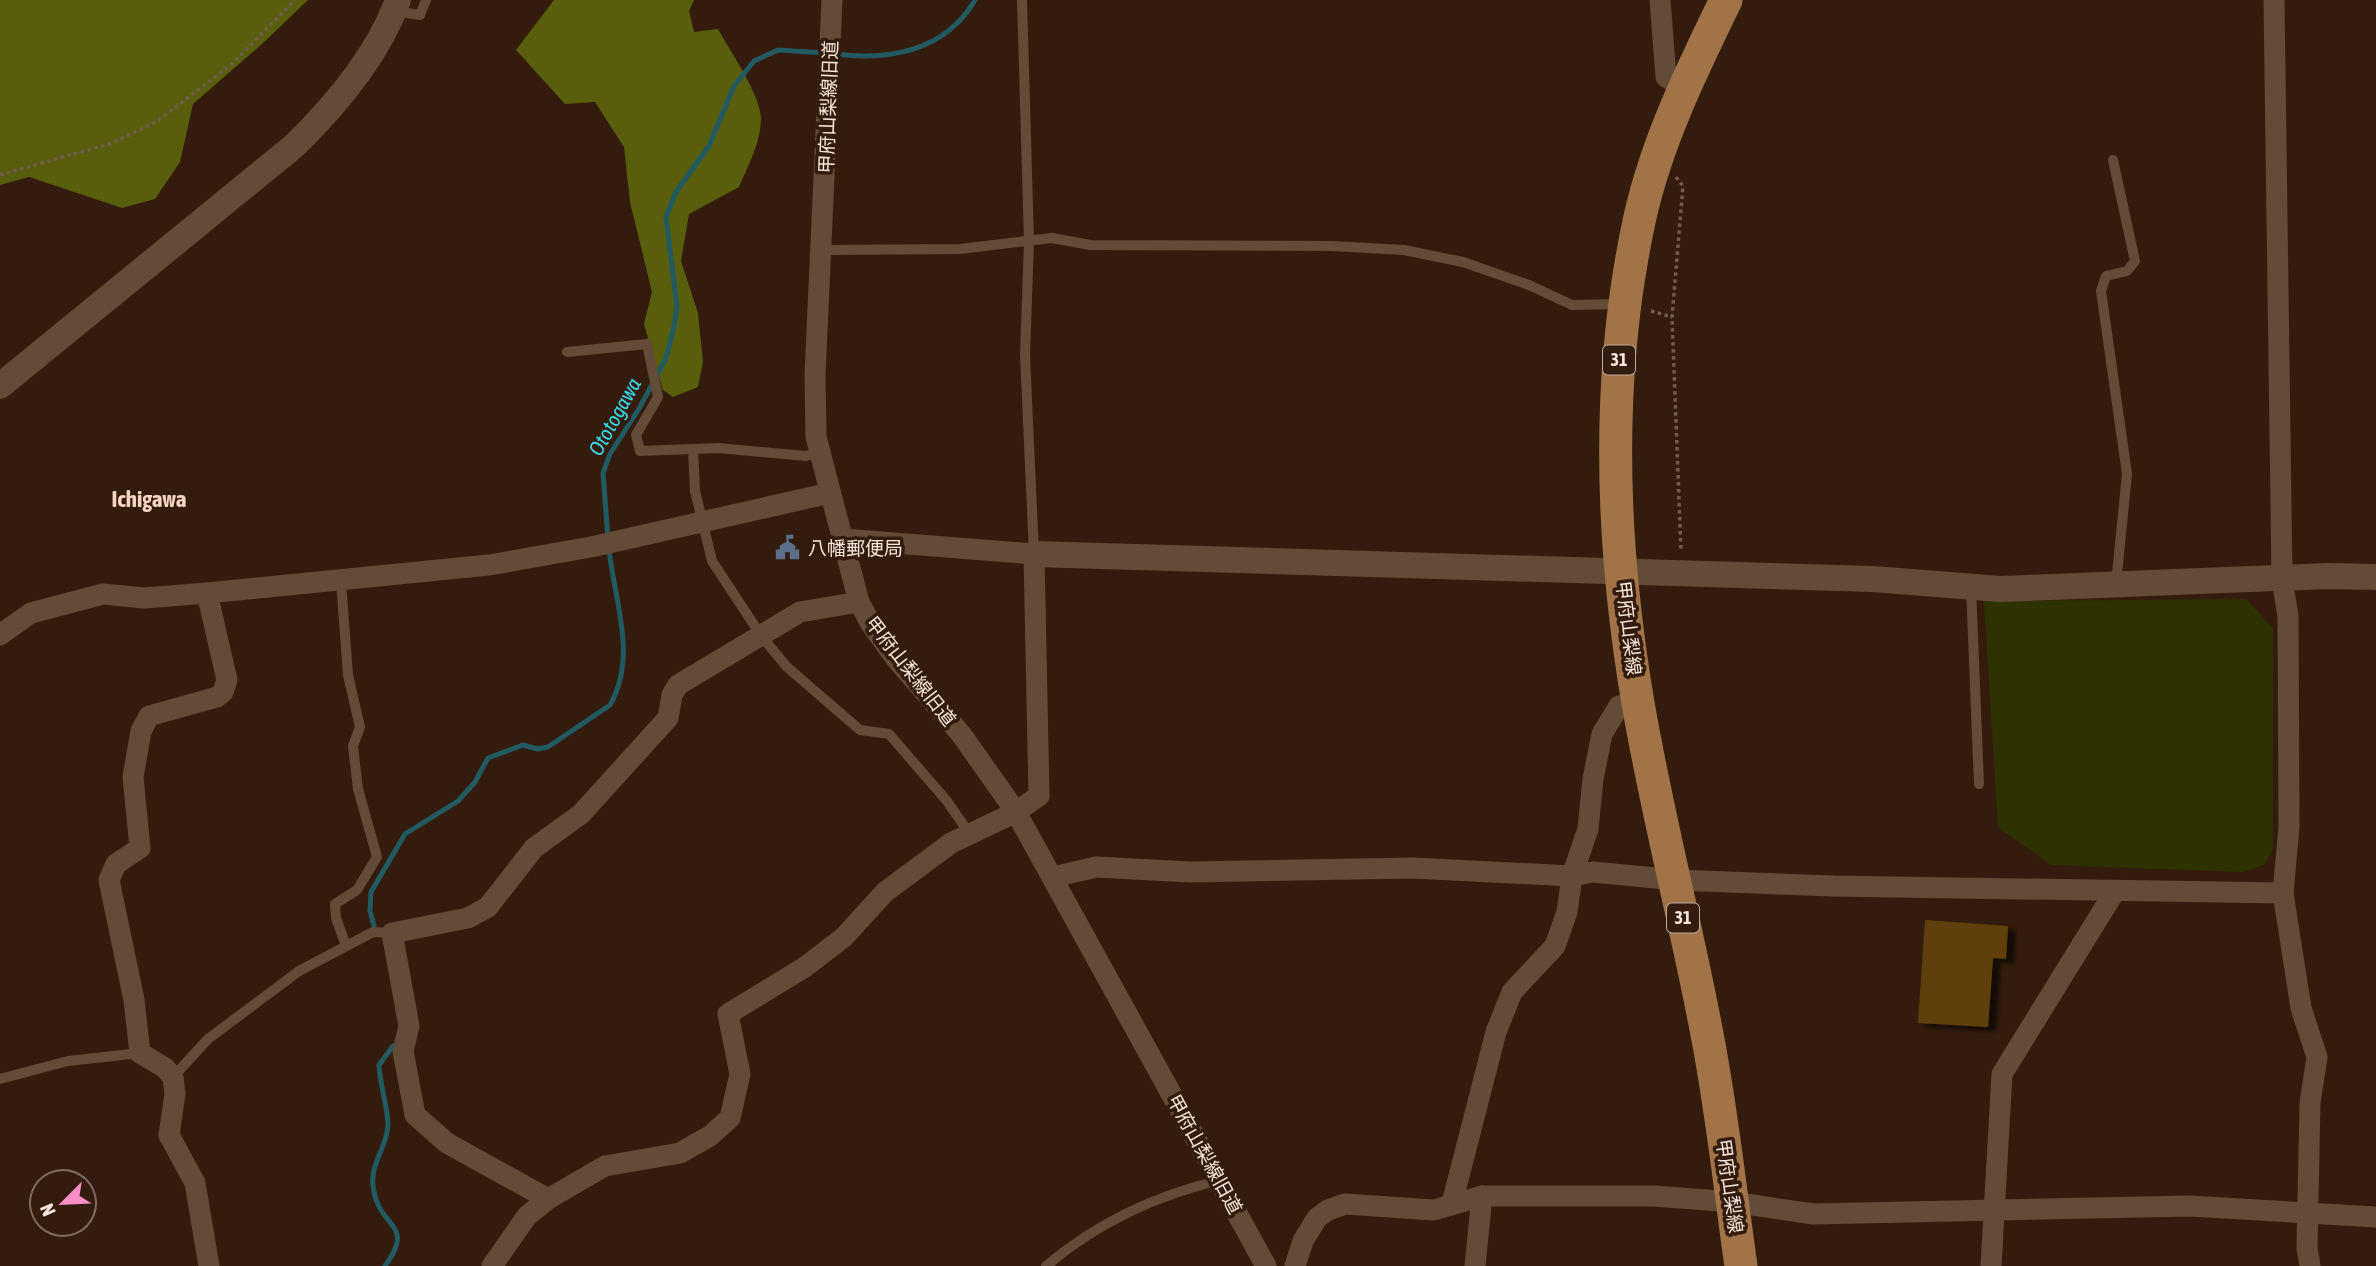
<svg xmlns="http://www.w3.org/2000/svg" width="2376" height="1266" font-family="'Asap Condensed','Noto Sans JP',sans-serif">
<style>
.green{fill:#2e3201}
.forest{fill:#585e0b}
.lines{fill:none;stroke-linecap:round;stroke-linejoin:round}
.stream{stroke:#215a60;stroke-width:5}
.building{fill:#5e4107;filter:url(#shadow)}
.path{stroke:#715c4f;stroke-width:3.5;stroke-dasharray:3.5 3.5;stroke-linecap:butt}
.service{stroke:#624c37;stroke-width:10}
.minor{stroke:#624c37;stroke-width:21}
.tertiary{stroke:#624c37;stroke-width:26}
.primary{stroke:#a27347;stroke-width:33}
.labels{text-anchor:middle;stroke-width:7;stroke-linejoin:round;paint-order:stroke}
.shield{fill:#331c0d;stroke:#bca99e;stroke-width:2}
.shield-label{font-size:18px;font-weight:bold;fill:#f6e6dc}
.street-label{font-size:19px;fill:#f6e6dc;stroke:#331c0d}
.poi-label{font-size:19px;fill:#f6e6dc;stroke:#331c0d;text-anchor:start}
.water-label{font-size:21px;font-style:italic;fill:#37dbe9;stroke:#331c0d}
.quarter-label{font-size:23px;font-weight:bold;fill:#f5d4c2;stroke:#331c0d}
</style>
<defs>
<filter id="shadow"><feDropShadow dx="8" dy="4.5" stdDeviation="2" flood-color="#0009"/></filter>
</defs>
<rect width="100%" height="100%" fill="#331c0d"/>
<polygon class="green" points="2246,599 2273,628 2273,850 2264,865 2243,872 2051,865 1998,827 1984,601"/>
<g class="forest">
<polygon points="0,0 308,0 261,45 193,104 180,162 155,199 122,208 29,177 0,185"/>
<path d="M554,0H694L689,11L694,32L718,29C730,51 760,94 761,118C761,142 748,166 739,187L689,214L681,261L698,313L703,362L698,387L673,397L663,390L644,324L652,292L630,202L624,147L595,102L565,104L516,50Z"/>
</g>
<g class="lines">
<g class="stream">
<path d="M836,54C891,61 946,50 975,0"/>
<polyline points="608,539 603,473 610,454 640,407 666,358 673,331 677,307 666,217 676,192 709,146 734,86 754,61 778,50 826,53"/>
<path d="M374,926L370,911L371,892L405,834L458,801L475,782L488,758L523,745L538,749L548,747L610,705C638,656 614,600 609,549"/>
<path d="M385,1266C417,1222 378,1230 373,1186C370,1163 388,1146 388,1124C387,1104 380,1085 379,1065L393,1046"/>
</g>
</g>
<polygon class="building" points="1925,920 2008,926 2006,959 1993,958 1988,1027 1918,1023"/>
<g class="lines">
<g class="path">
<polyline points="0,175 112,143 156,122 231,65 295,0"/>
<polyline points="1676,177 1683,186 1672,317 1681,552"/>
<polyline points="1651,311 1672,317"/>
</g>
<g class="service">
<polyline points="1022,0 1029,241 1025,355 1034,554"/>
<polyline points="394,11 420,15 426,0"/>
<polyline points="2113,160 2135,261 2127,271 2106,276 2101,291 2127,474 2116,584"/>
<polyline points="823,250 960,249 1052,238 1090,245 1332,246 1404,250 1463,262 1529,285 1572,305 1621,304"/>
<polyline points="567,352 647,344 658,397 636,435 640,451 718,448 806,456 819,452"/>
<polyline points="693,449 695,491 712,561 762,637 787,667 860,730 889,734 947,801 969,833"/>
<polyline points="341,581 348,675 360,727 353,746 358,789 377,857 357,890 335,904 336,918 346,946"/>
<polyline points="1971,587 1979,784"/>
<polyline points="173,1077 208,1039 299,971 373,932 392,933"/>
<polyline points="0,1079 68,1061 140,1053"/>
<path d="M1046,1266C1097,1223 1156,1195 1221,1180"/>
</g>
<g class="minor">
<polyline points="832,0 815,375 816,437 859,602 871,624 897,660 961,734 1016,812 1266,1266"/>
<polyline points="1660,0 1666,77 1684,88"/>
<polyline points="207,593 227,680 223,692 217,697 149,716 141,731 133,777 140,848 116,864 109,880 134,1000 140,1053 165,1068 173,1077 175,1094 169,1135 195,1183 209,1266"/>
<polyline points="0,635 31,613 103,594 144,598 207,593 489,565 591,547 830,493"/>
<polyline points="1053,877 1096,867 1190,872 1413,868 1572,876 1593,872 1676,880 1833,886 2283,893 2289,827 2288,616 2282,579 2274,0"/>
<polyline points="2283,893 2301,1008 2317,1057 2310,1103 2307,1248 2310,1266"/>
<polyline points="548,1199 447,1143 415,1115 403,1051 409,1026 392,933 468,918 488,907 534,848 581,814 668,718 672,695 678,685 800,612 859,602"/>
<polyline points="1452,1203 1496,1032 1512,992 1555,946 1567,912 1572,876 1588,829 1593,779 1602,734 1619,706 1638,702"/>
<polyline points="492,1266 527,1216 548,1199 605,1166 680,1153 710,1136 730,1118 740,1074 728,1014 805,967 844,937 885,892 951,843 1016,812 1039,796 1034,554 844,539"/>
<polyline points="1295,1266 1303,1241 1317,1218 1328,1210 1345,1204 1434,1210 1482,1196 1654,1196 1733,1202 1813,1214 2189,1206 2376,1217"/>
<polyline points="1475,1266 1482,1196"/>
<polyline points="1991,1266 2002,1074 2115,891"/>
</g>
<g class="tertiary">
<path d="M0,386L294,146C335,106 378,55 398,0"/>
<polyline points="1034,554 1873,579 2000,589 2328,576 2376,577"/>
</g>
<path class="primary" d="M1726,0C1692,70 1657,141 1640,217C1605,376 1611,544 1638,703C1657,814 1686,923 1707,1034C1722,1111 1730,1189 1741,1266"/>
</g>
<defs>
<symbol id="civic-bare" viewBox="-9 -9 18 18"><path d="M-.6-6.5H3V-4.5H.6V-3L4-1V1h2V6H-6V1h2V-1L-.6-3ZM-1.2 2.5V6h2.4V2.5Z" fill="#5c6f8a" stroke="#331c0d" stroke-width="2.5" paint-order="stroke"/></symbol>
</defs>
<g fill-rule="evenodd">
<use href="#civic-bare" x="770" y="530" width="35" height="35"/>
</g>
<g class="labels">
<g class="shield">
<rect x="1603" y="345.5" width="32" height="29" rx="5"/>
<rect x="1667" y="903.5" width="32" height="29" rx="5"/>
</g>
<g class="shield-label">
<text x="1619" y="366">31</text>
<text x="1683" y="924">31</text>
</g>
<g class="street-label">
<text transform="translate(828 107) rotate(-88)" y="7">甲府山梨線旧道</text>
<text transform="translate(1629 628) rotate(83)" y="7">甲府山梨線</text>
<text transform="translate(911 671) rotate(52)" y="7">甲府山梨線旧道</text>
<text transform="translate(1205 1154) rotate(61)" y="7">甲府山梨線旧道</text>
<text transform="translate(1730 1186) rotate(82)" y="7">甲府山梨線</text>
</g>
<g class="poi-label">
<text x="808" y="555">八幡郵便局</text>
</g>
<g class="water-label">
<text transform="translate(615 417) rotate(-61)" y="7">Ototogawa</text>
</g>
<g class="quarter-label">
<text x="149" y="507">Ichigawa</text>
</g>
</g>
<g transform="translate(63 1203) rotate(246)"><circle r="33" fill="#331c0d" stroke="#816d60" stroke-width="2"/>
<path d="M0-5L12 26L0 18L-12 26Z" fill="#fa8fc8"/>
<text y="-10" font-size="19" font-weight="bold" text-anchor="middle" fill="#f6e6dc">N</text>
</g>
</svg>
